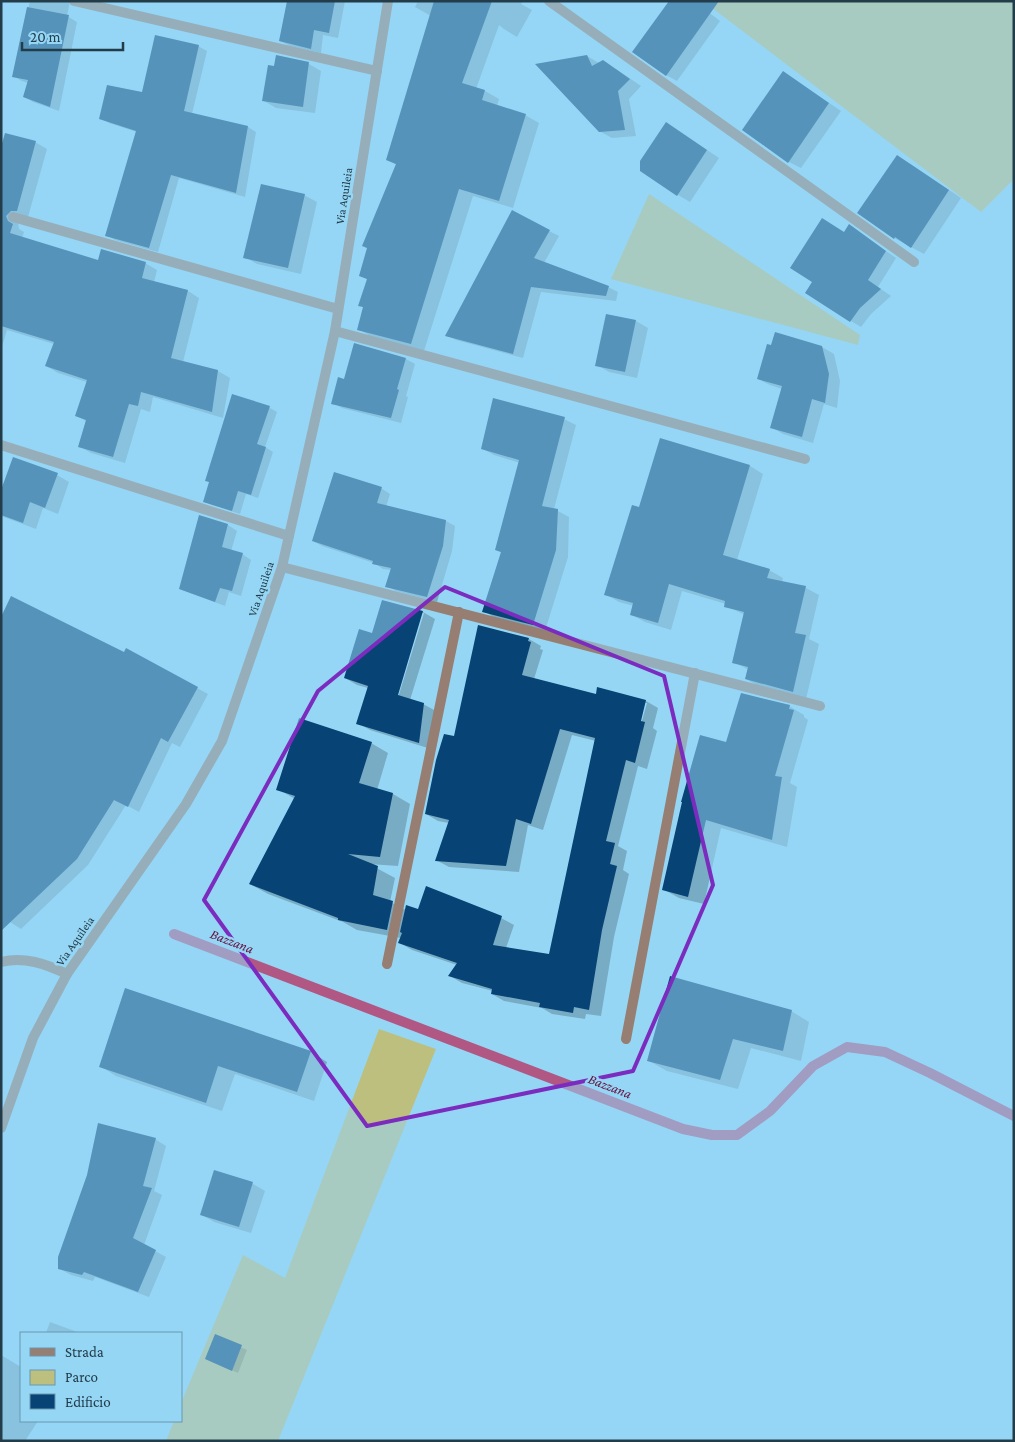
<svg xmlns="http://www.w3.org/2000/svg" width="1015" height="1442" font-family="'Crimson Pro',serif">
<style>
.green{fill:#bdbf7e}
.shadow{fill:#0003;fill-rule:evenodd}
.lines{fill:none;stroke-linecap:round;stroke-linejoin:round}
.stream{stroke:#b05784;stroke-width:10}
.building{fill:#074374}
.street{stroke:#967f72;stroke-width:10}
.marked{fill:none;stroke:#7b2cbf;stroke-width:4;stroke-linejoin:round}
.labels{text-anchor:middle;stroke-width:5;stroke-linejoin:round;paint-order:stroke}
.street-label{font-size:12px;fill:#223c49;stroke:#96d6f5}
.water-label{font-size:14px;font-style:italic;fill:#671444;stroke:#96d6f5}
</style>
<rect width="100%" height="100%" fill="#96d6f5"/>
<g class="green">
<polygon points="703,1 1014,1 1014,179 981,212"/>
<polygon points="649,194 860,335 858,345 611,279"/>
<polygon points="379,1029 436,1049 278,1441 166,1441 174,1421 181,1421 181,1403 243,1255 285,1278"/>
</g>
<g class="shadow">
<polygon points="30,1 70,1 67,16 77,22 59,111 33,102 24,97 28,83 22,81 13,76"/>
<polygon points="288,1 345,1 338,38 323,35 321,53 290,46 280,41"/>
<polygon points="418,1 523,1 521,4 532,10 517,37 504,29 499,25 476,89 485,91 499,99 497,106 525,115 539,123 513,208 473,196 424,351 372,337 358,329 364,308 360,305 368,280 360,275 397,165 387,160 431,16 415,7"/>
<polygon points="694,1 720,21 677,81 666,75"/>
<polygon points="198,46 207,51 192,114 248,127 256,132 245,197 179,178 158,252 115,240 106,235 137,132 109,123 101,118 143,94"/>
<polygon points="277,56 309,64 321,71 315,113 276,108 264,101"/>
<polygon points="587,56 599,63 616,69 641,86 629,99 636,136 612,138 599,131"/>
<polygon points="783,72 841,111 801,168 789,162"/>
<polygon points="679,131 719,158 690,202 678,195"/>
<polygon points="35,142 47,149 28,217 18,223 19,229 24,232 22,238 99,262 145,263 157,270 154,282 188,291 199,298 183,362 218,371 230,378 223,418 153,397 150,412 141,409 125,463 91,453 79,446 86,421 77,416 87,382 58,373 46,366 54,344 7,330 1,350 1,146"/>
<polygon points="909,163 961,198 924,254 894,238"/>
<polygon points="304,195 317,202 301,274 257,264 245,257"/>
<polygon points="850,226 896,258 878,287 891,296 871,314 861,327 851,321 845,233"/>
<polygon points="549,231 559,236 544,263 608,287 618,292 616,301 541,292 523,358 456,340 446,335"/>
<polygon points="636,321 648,328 637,378 609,372 597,365"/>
<polygon points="354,345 406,359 415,364 406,396 408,397 401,423 342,408 333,403 345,380"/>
<polygon points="822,347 834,354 840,381 837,408 824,404 813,443 783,434 771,427 782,389 770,385 758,379"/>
<polygon points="233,396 270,408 277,412 265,447 273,452 258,498 246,494 240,514 212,505 205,501"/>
<polygon points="564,419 576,425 554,509 569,517 568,557 545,631 495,618 484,611 502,553 496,550 520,463 494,455 483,449"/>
<polygon points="750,466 763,474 737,560 769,570 783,578 782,582 806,588 819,595 809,639 819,644 806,699 760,687 746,679 749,670 734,662 745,615 726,606 726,604 682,591 671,630 645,622 632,615 634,606 619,602 605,594 640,509"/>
<polygon points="57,475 69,482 58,514 43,508 36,529 1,516 1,494"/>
<polygon points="381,488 390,494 386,507 446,521 455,526 452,551 437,602 396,591 387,586 391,570 383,569 374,563 322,546 313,541"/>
<polygon points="200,516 228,525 237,531 231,551 242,554 251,560 241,596 229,592 225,606 190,593 180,588"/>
<path d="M382,601L423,612L435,619L410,700L423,704L436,711L431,749L370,730L358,723L368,688L357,685L345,678L373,634ZM421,613H424L397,701L395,700Z"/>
<path d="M479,626L529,639L541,646L540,649L543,650L534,679L596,695L646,701L658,708L653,728L657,731L647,769L638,766L618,846L627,851L623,870L629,874L614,937L601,1016L586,1014L585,1019L552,1014L542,1008L504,1001L492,994L493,991L462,983L450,976L457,965L412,950L400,943L401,938L357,930L343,922L268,894L250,884L295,799L278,789L371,743L388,753L377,790L393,794L410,804L398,866L369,864L395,878L390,902L406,910L501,918L514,925L506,948L550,956L596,741L572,735L543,830L528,825L519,872L449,867L436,860L449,823L438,821L426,814L455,737ZM644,703H647L640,728L638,727Z"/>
<polygon points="197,688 208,694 180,747 172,743 139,812 126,805 88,865 21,929 10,922"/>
<polygon points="789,706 804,715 804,717 808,720 790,783 797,787 787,847 721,828 704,904 679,898 663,889 727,744"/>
<polygon points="126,989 311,1052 327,1062 314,1101 235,1074 222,1111 116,1076 100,1066"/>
<polygon points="791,1011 809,1022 801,1061 751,1048 738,1089 667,1071 649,1061"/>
<polygon points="155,1139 166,1146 154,1191 162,1195 144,1245 166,1257 149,1297 95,1277 93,1281 71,1275 60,1269"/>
<polygon points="215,1172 253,1184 265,1191 251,1233 214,1222 202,1215"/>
<polygon points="50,1322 80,1333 46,1333"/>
<polygon points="216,1336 247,1350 238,1373 206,1359"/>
<polygon points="1,1355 21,1367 21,1421 38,1421 25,1441 1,1441"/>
</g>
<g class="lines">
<polyline class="stream" points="174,934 683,1129 712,1135 737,1135 770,1111 813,1066 847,1047 885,1052 930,1073 1014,1116"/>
</g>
<g class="building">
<polygon points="287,1 335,1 329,33 314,30 311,49 279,41"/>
<polygon points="434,1 492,1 462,83 485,90 482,100 526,114 499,201 459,189 411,344 357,330 363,307 358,306 367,279 359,276 367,248 362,246 396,164 386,160"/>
<polygon points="669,1 719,1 666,76 632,52"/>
<polygon points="27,7 69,15 50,107 23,97 28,80 12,77"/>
<polygon points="155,35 199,45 184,111 248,126 236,193 171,175 149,248 105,236 136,131 99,119 107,85 142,92"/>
<polygon points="276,55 309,62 303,107 262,101 268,65 274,66"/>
<polygon points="587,55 592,66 603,60 630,79 618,91 625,130 599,132 535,64"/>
<polygon points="783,71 829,103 788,163 742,130"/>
<polygon points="666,122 707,150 677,196 640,171 640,161"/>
<polygon points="5,133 36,141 17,211 11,211 6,216 8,221 13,224 10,233 98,260 101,249 146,262 142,278 188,290 171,358 218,370 212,412 141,392 138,406 129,404 113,457 78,447 86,420 75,416 87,380 45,366 54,342 1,326 1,147"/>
<polygon points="897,155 949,190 911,248 895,237 894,239 857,213"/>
<polygon points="261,184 305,194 288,268 243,258"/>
<polygon points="512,210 550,230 534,258 609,286 606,296 531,287 513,354 445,336"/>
<polygon points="822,218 844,232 849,224 886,251 868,280 881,289 860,308 850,322 805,293 812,282 790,268"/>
<polygon points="606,314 636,320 625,372 595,366"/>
<polygon points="775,332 822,346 829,374 825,403 812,399 802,437 770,428 782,386 757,379 767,344 771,345"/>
<polygon points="354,343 406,358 397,389 399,390 391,418 331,404 338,377 344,379"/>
<polygon points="232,394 270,406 257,444 266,447 251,495 238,491 232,511 203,502 209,482 205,481"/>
<polygon points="493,398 565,417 542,506 558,509 556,550 533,625 482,612 501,552 495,550 519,460 481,449"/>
<polygon points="660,438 750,465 723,555 770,569 767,578 806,586 795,633 806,635 793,692 745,679 748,667 732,663 744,612 724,607 725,601 669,584 658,623 630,615 633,603 604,595 632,505 639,507"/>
<polygon points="13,457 58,473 45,508 30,502 23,523 1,515 1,490"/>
<polygon points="334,472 382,487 377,503 446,520 443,546 427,597 385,587 391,568 372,564 373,561 312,541"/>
<polygon points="199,515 228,524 222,547 243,553 232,591 220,588 215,602 179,589"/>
<polygon points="11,596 124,652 126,648 198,687 168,742 161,738 128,807 114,800 77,859 1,931 1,617"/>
<polygon points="382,600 423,611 398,695 424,703 419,743 356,724 368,686 344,678 359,629 372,633"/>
<polygon points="478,625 529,638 528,641 531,642 522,675 596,694 597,687 646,700 641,721 645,722 635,763 626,760 606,841 615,843 610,864 617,866 602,930 589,1010 574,1007 573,1013 539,1007 540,1003 491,994 492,989 448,976 457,963 398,943 402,933 400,932 406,905 418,909 426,886 502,916 493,945 549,954 595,738 560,729 531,824 516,819 506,866 435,861 449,820 425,814 436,760 444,734 454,736"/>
<polygon points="741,693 790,705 789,709 794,710 775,776 782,777 772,840 706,820 688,897 662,890 682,802 681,802 700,735 726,742"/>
<polygon points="299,718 372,742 359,783 393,793 380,857 348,854 378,866 373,895 393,901 387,930 338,920 338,918 249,884 295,796 276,790"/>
<polygon points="670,976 792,1010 783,1051 733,1039 720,1080 647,1061"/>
<polygon points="125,988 311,1051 297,1092 218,1066 206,1103 99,1067"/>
<polygon points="98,1123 156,1138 143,1186 152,1188 133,1238 156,1250 138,1292 84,1272 82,1275 58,1269 58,1257 87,1175"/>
<polygon points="214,1170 253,1182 239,1227 200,1215"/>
<polygon points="215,1334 242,1345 232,1371 205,1359"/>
</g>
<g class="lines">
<g class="street">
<polyline points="74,1 377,71"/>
<polyline points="549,1 914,262"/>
<polyline points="13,217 338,309"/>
<polyline points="335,331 805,459"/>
<polyline points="1,445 289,536"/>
<polyline points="282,567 820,706"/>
<path d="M1,962C24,956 46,964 67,974"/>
<polyline points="387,964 459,612"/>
<polyline points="626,1039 695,673"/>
<polyline points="1,1128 33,1038 67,974 186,804 222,741 282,567 335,331 388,1"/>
</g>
</g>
<path d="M0 0H1015V1442H0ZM445,587L664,676L713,885L633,1071L367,1126L204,900L318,691Z" fill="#96d6f5" fill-opacity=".55" fill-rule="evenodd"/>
<path class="marked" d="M445,587L664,676L713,885L633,1071L367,1126L204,900L318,691Z"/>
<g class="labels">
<g class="street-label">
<text transform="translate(344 196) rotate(-81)" y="4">Via Aquileia</text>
<text transform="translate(261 589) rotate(-71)" y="4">Via Aquileia</text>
<text transform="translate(75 941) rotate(-55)" y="4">Via Aquileia</text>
</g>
<g class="water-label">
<text transform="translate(232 941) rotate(21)" y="5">Bazzana</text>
<text transform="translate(610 1086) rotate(21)" y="5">Bazzana</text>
</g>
</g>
<rect width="1015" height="1442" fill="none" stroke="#223c49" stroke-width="5"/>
<rect x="20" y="1332" width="162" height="90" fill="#96d6f5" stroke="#6898b0"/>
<rect x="30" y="1348" width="25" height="8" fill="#967f72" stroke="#6898b0"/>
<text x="65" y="1357" font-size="15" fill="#223c49">Strada</text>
<rect x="30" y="1370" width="25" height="15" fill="#bdbf7e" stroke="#6898b0"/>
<text x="65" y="1382" font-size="15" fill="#223c49">Parco</text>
<rect x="30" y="1394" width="25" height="15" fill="#074374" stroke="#6898b0"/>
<text x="65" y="1407" font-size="15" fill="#223c49">Edificio</text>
<path d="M22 42v8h101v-8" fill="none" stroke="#223c49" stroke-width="2.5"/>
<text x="30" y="42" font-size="15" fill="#223c49" stroke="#96d6f5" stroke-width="4" paint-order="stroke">20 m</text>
</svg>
